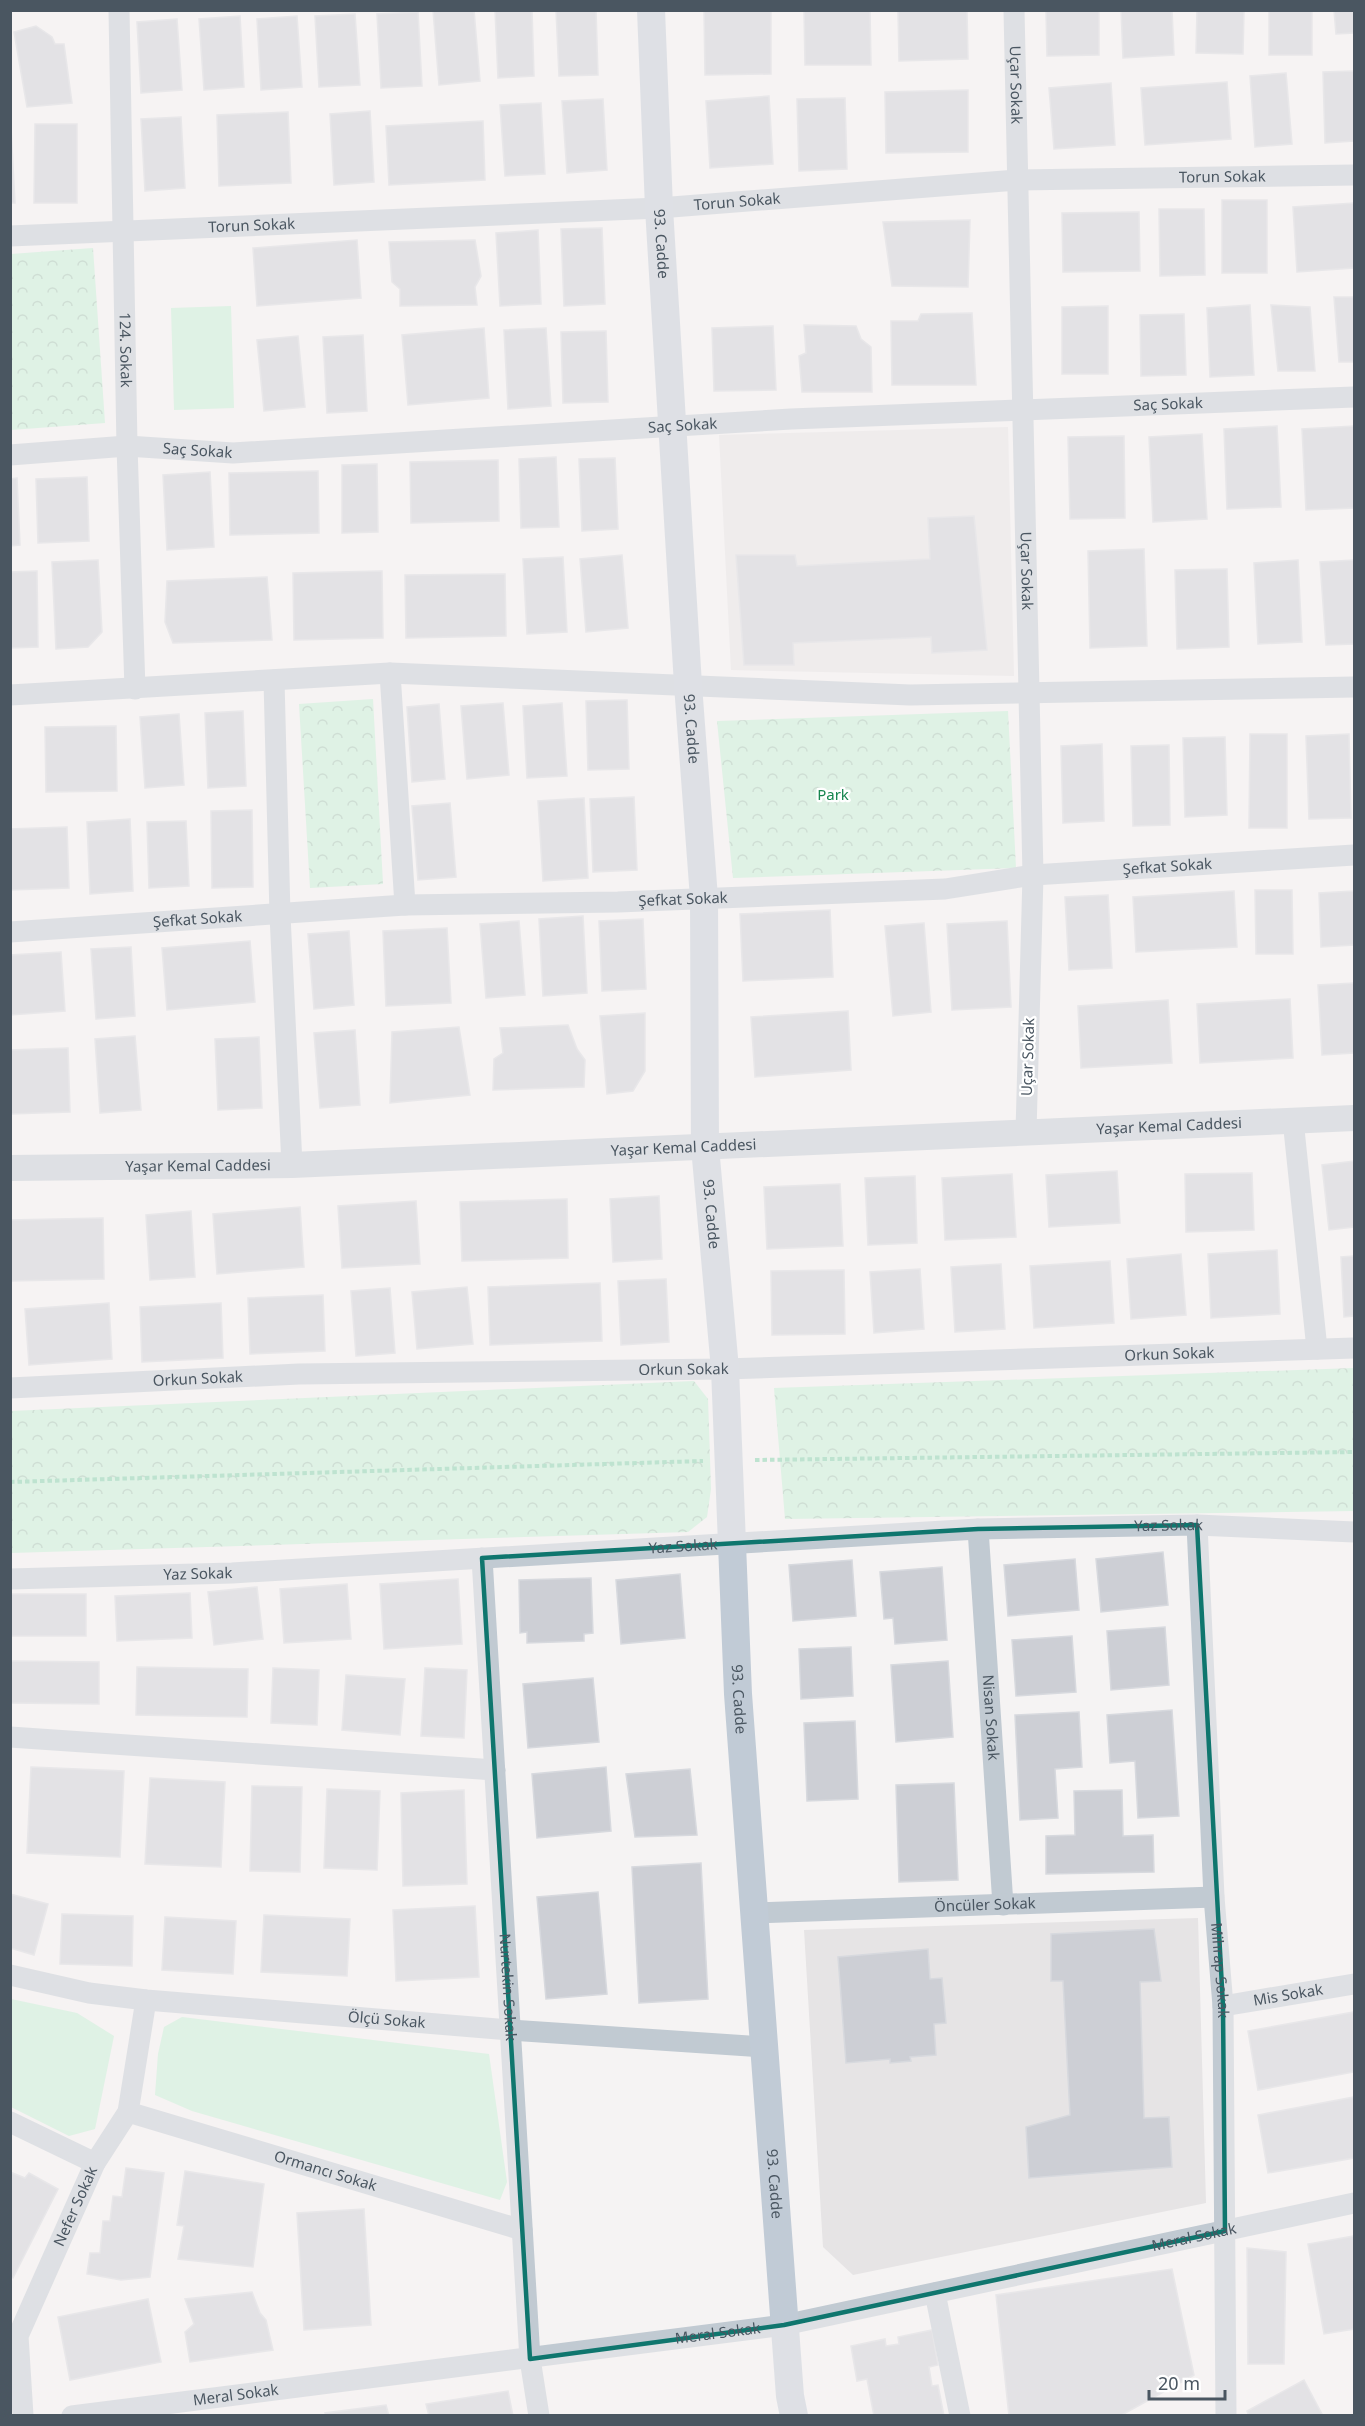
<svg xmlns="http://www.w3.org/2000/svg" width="1365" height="2426" font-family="'Noto Sans',sans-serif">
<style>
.education{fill:#e6e4e5}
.grass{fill:#c3f1d5}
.park{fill:url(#park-crowns)}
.building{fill:#cdcfd5;stroke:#d7d9de;stroke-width:1.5}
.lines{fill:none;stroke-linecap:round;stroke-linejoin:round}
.path{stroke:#7ad0a6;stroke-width:4;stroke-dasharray:4.5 3;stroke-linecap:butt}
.minor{stroke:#c1cad2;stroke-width:21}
.tertiary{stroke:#c1cad2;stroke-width:26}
.secondary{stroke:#c1cbd6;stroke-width:28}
.marked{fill:none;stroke:#0f766e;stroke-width:4.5;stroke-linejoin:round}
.labels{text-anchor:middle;stroke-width:4.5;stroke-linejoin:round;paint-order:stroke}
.street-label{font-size:15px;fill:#4a5661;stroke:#fff}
.park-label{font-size:15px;fill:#17864f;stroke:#fff}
</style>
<defs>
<pattern id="park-crowns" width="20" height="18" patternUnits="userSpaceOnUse" patternTransform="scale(1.5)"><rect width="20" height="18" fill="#c3f1d5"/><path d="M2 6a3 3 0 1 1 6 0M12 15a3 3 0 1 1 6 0" fill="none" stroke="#a0c6b0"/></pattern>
</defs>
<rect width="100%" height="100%" fill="#f5f3f3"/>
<g class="education">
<polygon points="1008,427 1014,676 731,670 719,435"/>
<polygon points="1198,1918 1206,2203 853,2275 823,2247 804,1930"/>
</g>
<g class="grass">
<polygon points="231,306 234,408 174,410 171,308"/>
<polygon points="11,1999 77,2013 114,2036 95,2129 69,2136 11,2107"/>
<polygon points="182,2017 489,2054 507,2182 500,2200 192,2111 155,2095 158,2054 164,2027"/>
</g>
<g class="park">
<polygon points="93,248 105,423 11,430 11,254"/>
<polygon points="373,699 383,884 310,888 299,704"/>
<polygon points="1008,711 1016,868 733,878 717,721"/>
<polygon points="1354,1368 1354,1511 785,1519 774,1388"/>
<polygon points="694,1381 708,1399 711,1489 707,1517 688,1532 11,1553 11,1411"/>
</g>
<g class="building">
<polygon points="433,10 474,10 480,81 439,85"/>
<polygon points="495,10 532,10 534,76 498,78"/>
<polygon points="556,10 596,10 598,75 559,76"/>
<polygon points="704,10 771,10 771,74 705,75"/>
<polygon points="804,10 870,10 871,65 805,65"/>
<polygon points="898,10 967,10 968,59 899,61"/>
<polygon points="1046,10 1099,10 1099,55 1047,56"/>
<polygon points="1121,10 1172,10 1174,55 1123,58"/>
<polygon points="1197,10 1244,10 1243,54 1196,53"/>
<rect x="1269" y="10" width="43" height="45"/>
<polygon points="1334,10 1354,10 1354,33 1336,34"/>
<polygon points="418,12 422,86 381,88 377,14"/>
<polygon points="355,14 360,85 319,87 315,16"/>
<polygon points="240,16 244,87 204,90 199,19"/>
<polygon points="297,16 302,87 261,90 257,19"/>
<polygon points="177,19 182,90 141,93 137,22"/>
<polygon points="36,26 52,37 55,44 64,44 72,103 27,107 14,32"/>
<polygon points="1354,71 1354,141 1325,143 1323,72"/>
<polygon points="1286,73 1292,144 1255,147 1250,76"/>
<polygon points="1227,82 1231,139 1145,145 1141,88"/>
<polygon points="1111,83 1115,145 1054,149 1049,88"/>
<polygon points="968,90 968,152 886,153 885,92"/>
<polygon points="769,96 773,164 710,168 706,101"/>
<polygon points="845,98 847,169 799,171 797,99"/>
<polygon points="603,99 607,170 567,173 562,101"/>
<polygon points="541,103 545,174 505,176 500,105"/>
<polygon points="370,111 374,182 334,185 330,114"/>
<polygon points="288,112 291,183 219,186 217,115"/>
<polygon points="181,117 185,188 145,191 141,119"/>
<polygon points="483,121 485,180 389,185 386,126"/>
<polygon points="35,124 77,124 77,203 34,203"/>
<polygon points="11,128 15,203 10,203 10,128"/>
<rect x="1222" y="200" width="45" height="73"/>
<polygon points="1354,203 1354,268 1297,272 1293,207"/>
<polygon points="1159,209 1204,209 1205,275 1160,276"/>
<polygon points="1139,212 1140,271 1063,272 1062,213"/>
<polygon points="970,220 968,287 892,286 883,222"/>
<polygon points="602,228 605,304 564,306 561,229"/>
<polygon points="538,230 541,304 500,306 496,233"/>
<polygon points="357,240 361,298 257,306 253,248"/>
<polygon points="475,240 481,276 475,287 477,305 400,306 400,289 392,282 389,242"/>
<polygon points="1334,297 1354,297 1354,362 1339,362"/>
<polygon points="1250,305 1254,375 1210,377 1207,308"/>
<polygon points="1271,305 1310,307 1315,371 1278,371"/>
<polygon points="1108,306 1108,374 1062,374 1062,307"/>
<polygon points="972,313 976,385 892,385 891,321 918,321 921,314"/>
<polygon points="1184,314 1186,375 1141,376 1140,315"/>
<polygon points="804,325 856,326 861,339 871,347 872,392 802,392 799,356 806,353"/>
<polygon points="773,326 776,390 714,391 712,328"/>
<polygon points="484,328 489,398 408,405 402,335"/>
<polygon points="546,328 551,406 508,409 504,330"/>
<polygon points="606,331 608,402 563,403 561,332"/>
<polygon points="363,335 367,411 327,413 323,337"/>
<polygon points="298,336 305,407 264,411 257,340"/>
<polygon points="1277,426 1281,507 1227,509 1224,429"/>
<polygon points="1354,426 1354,508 1306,510 1302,429"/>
<polygon points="1202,434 1207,519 1153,522 1149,437"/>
<polygon points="1124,436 1125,518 1070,519 1068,437"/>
<polygon points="556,457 559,527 521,528 519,459"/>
<polygon points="615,458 618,529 582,531 579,459"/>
<polygon points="498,460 499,521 411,523 410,462"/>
<polygon points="377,464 378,532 342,533 342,465"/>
<polygon points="318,471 319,533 230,535 229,473"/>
<polygon points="210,472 214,547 167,550 163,475"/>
<polygon points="87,477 89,541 38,543 36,479"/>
<polygon points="17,478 20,545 10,546 10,479"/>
<polygon points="974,516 987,650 932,653 931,637 793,643 794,665 744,665 736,555 795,555 797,566 930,559 928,518"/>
<polygon points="1144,549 1147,646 1090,648 1088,551"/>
<polygon points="622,555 628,628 586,632 580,559"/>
<polygon points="563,557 567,632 527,634 523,559"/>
<polygon points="98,560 102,632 88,647 56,649 52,562"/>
<polygon points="1298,560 1302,642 1258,644 1254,563"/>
<polygon points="1354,560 1354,644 1326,645 1320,562"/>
<polygon points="1227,569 1229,647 1177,649 1175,570"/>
<polygon points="37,571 38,647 10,648 10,572"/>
<polygon points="382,571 383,638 294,640 293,573"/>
<polygon points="505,574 506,636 406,638 405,575"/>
<polygon points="267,577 272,640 173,643 165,622 167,581"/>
<polygon points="627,700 629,769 588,770 586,701"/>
<polygon points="503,703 509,775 467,779 461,706"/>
<polygon points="562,703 567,776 527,778 523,706"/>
<polygon points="439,704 445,779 412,782 407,707"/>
<polygon points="243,711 246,786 208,788 205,713"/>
<polygon points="179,714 184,785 145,788 140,717"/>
<polygon points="116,726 117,791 46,792 45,727"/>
<polygon points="1250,734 1287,734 1287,828 1249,828"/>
<polygon points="1349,734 1351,818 1309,819 1306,736"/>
<polygon points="1225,737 1227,815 1185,817 1183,738"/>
<polygon points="1102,744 1104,821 1063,823 1061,746"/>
<polygon points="1169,745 1170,825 1133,826 1131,746"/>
<polygon points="634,797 637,870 593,872 590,799"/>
<polygon points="584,798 588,878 543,881 538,801"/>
<polygon points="450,803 456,877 418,880 412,806"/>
<polygon points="252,810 253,887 212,888 211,811"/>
<polygon points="130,819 133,891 90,894 87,822"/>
<polygon points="186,821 189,886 149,888 147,822"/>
<polygon points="67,827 69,888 10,890 10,829"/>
<polygon points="1255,890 1292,890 1293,954 1256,954"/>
<polygon points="1234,891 1237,947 1136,952 1133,897"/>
<polygon points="1354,891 1354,945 1321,947 1319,893"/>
<polygon points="1108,895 1112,968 1069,970 1065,897"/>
<polygon points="830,910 833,977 743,981 740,914"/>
<polygon points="583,916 587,993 543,996 539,919"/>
<polygon points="643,919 646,989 602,991 599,921"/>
<polygon points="519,921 525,995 486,998 480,924"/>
<polygon points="1007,921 1011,1007 952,1010 947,924"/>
<polygon points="924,923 931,1012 893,1016 885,926"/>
<polygon points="447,928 451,1003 386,1006 383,931"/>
<polygon points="349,931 354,1005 314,1009 308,934"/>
<polygon points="250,941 255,1002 167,1010 162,948"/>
<polygon points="131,947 135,1016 96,1019 91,949"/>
<polygon points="61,952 65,1011 10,1015 10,955"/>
<polygon points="1354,983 1354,1053 1322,1055 1318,985"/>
<polygon points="1290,999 1293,1058 1200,1063 1197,1004"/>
<polygon points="1168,1000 1172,1063 1081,1068 1078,1006"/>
<polygon points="848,1011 851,1070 755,1077 751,1017"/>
<polygon points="645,1013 645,1071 633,1091 607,1094 600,1016"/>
<polygon points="568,1025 577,1049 585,1060 584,1087 493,1090 494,1059 503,1053 500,1028"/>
<polygon points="459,1027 470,1095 390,1103 392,1032"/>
<polygon points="355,1030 360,1105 320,1108 314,1033"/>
<polygon points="135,1036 141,1110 100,1113 95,1039"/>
<polygon points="259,1037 262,1108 218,1110 215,1039"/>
<polygon points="68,1048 70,1112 10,1114 10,1050"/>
<polygon points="1354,1161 1354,1227 1329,1230 1322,1165"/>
<polygon points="1117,1171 1120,1223 1049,1227 1046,1175"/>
<polygon points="1252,1173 1254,1230 1186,1232 1185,1174"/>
<polygon points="1012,1174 1016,1237 945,1240 942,1178"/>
<polygon points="915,1176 917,1243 868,1245 865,1178"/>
<polygon points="840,1184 843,1246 767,1249 764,1187"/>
<polygon points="659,1196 662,1259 613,1262 610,1199"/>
<polygon points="567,1199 568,1258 462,1261 460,1202"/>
<polygon points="416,1201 420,1264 342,1268 338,1206"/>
<polygon points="300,1207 304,1267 217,1274 213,1214"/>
<polygon points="191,1211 195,1277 150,1280 146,1215"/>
<polygon points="103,1218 104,1279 10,1281 10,1220"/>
<polygon points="1277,1250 1280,1314 1211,1318 1208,1254"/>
<polygon points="1181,1254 1186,1315 1131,1319 1127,1259"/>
<polygon points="1354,1256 1354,1316 1344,1317 1341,1257"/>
<polygon points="1110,1261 1114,1323 1034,1328 1030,1266"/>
<polygon points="1001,1264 1005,1329 955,1332 951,1267"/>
<polygon points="920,1269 924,1329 874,1333 870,1272"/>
<polygon points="844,1270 845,1334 772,1335 771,1271"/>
<polygon points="666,1279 669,1342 621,1345 618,1281"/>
<polygon points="600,1283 602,1341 490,1345 488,1287"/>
<polygon points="467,1287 473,1344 417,1349 412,1292"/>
<polygon points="390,1288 395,1353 356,1356 351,1291"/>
<polygon points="323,1295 325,1351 250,1354 248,1298"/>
<polygon points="109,1303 112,1359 29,1365 25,1309"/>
<polygon points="221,1303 223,1358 142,1362 140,1307"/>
<polygon points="1163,1552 1168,1605 1101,1612 1096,1559"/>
<polygon points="1075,1559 1079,1610 1008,1616 1004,1565"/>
<polygon points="852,1560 856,1616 793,1621 789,1565"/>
<polygon points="942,1567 947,1640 895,1644 893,1618 884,1619 880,1572"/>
<polygon points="680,1574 685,1638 621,1644 616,1580"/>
<polygon points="591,1578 593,1633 584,1634 584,1641 527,1643 527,1632 520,1633 519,1580"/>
<polygon points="458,1579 462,1644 384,1649 380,1584"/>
<polygon points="347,1584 351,1639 284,1643 280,1589"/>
<polygon points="257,1587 263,1639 214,1645 208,1592"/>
<polygon points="190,1593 192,1638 117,1641 115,1596"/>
<rect x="10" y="1594" width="76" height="42"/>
<polygon points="1165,1627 1169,1685 1111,1690 1107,1631"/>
<polygon points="1072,1636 1076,1692 1016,1696 1012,1640"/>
<polygon points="851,1647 853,1696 801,1699 799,1649"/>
<polygon points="10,1661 99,1662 99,1704 10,1703"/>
<polygon points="948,1661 953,1737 896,1742 891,1665"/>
<polygon points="137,1667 248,1669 247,1717 136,1715"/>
<polygon points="273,1668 319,1670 317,1725 271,1723"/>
<polygon points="425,1668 467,1670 464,1738 421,1736"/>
<polygon points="346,1675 405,1679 400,1735 342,1730"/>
<polygon points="593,1678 599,1742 528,1748 523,1684"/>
<polygon points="1172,1710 1179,1816 1138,1818 1135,1761 1110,1763 1107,1715"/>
<polygon points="1079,1712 1082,1767 1055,1769 1058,1818 1020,1820 1015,1715"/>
<polygon points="855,1721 858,1799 807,1801 804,1723"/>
<polygon points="31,1767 124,1771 120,1857 27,1853"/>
<polygon points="606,1767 611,1831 537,1838 532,1774"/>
<polygon points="690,1769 697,1835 635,1837 626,1774"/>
<polygon points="150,1778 225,1782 221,1867 145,1864"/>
<polygon points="954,1783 958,1880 899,1882 896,1785"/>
<polygon points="252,1786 302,1787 300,1872 250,1871"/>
<polygon points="327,1789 380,1791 377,1870 324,1868"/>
<polygon points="464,1790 467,1884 403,1886 401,1793"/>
<polygon points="1122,1790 1123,1836 1153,1835 1154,1872 1046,1874 1046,1836 1075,1835 1074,1791"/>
<polygon points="701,1863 708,1999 639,2003 632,1867"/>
<polygon points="598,1892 607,1994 546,1999 537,1897"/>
<polygon points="10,1894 48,1904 34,1955 10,1948"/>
<polygon points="475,1906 479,1977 396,1981 393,1910"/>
<polygon points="62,1914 133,1916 132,1966 60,1964"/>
<polygon points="264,1915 350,1919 347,1976 261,1972"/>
<polygon points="165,1917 236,1921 233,1974 162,1970"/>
<polygon points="1154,1929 1161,1981 1140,1982 1144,2118 1169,2117 1172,2167 1029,2178 1026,2127 1070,2115 1063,1981 1051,1981 1051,1934"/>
<polygon points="928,1949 930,1979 942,1978 946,2023 934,2024 936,2055 910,2057 911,2061 890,2063 890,2059 846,2063 838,1957"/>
<polygon points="1354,2012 1354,2072 1258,2090 1248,2031"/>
<polygon points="1354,2097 1354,2158 1268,2173 1258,2115"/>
<polygon points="126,2168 164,2173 150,2277 121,2280 87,2274 90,2253 100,2253 103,2221 110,2221 113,2196 122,2197"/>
<polygon points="185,2171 264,2184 253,2267 178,2259 184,2226 177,2225"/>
<polygon points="10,2172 25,2178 29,2173 58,2189 13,2278 10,2276"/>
<polygon points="364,2209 371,2325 304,2330 297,2213"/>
<polygon points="1354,2236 1354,2329 1324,2334 1308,2244"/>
<polygon points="1247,2248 1286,2252 1284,2364 1248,2364"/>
<polygon points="1172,2269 1194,2375 1120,2416 1009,2416 996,2295"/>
<polygon points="252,2292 260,2313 266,2320 273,2350 190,2362 185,2332 194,2324 185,2299"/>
<polygon points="148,2299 161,2362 70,2380 58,2317"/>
<polygon points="932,2330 938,2365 929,2367 932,2386 938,2385 944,2416 874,2416 867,2379 857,2381 851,2346 885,2339 886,2346 899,2344 898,2337"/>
<polygon points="1304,2380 1323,2416 1249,2416 1247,2411"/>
<polygon points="508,2391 513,2416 429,2416 426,2404"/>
<polygon points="386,2405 389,2416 326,2416 325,2413"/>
</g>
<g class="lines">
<g class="path">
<polyline points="755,1460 1354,1452"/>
<polyline points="10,1482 703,1461"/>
</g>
<g class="minor">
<path id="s1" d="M119,10L127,446L135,689"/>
<path id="s2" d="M1014,10L1033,875L1026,1132"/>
<path id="s3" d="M10,236L659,208L1017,180L1354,175"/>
<path id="s4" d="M10,455L127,446L233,453L791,419L1354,397"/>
<polyline points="390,673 405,905"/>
<polyline points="274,680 280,915 292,1165"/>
<polyline points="10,695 390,673 910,695 1354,687"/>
<path id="s5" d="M10,932L405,905L618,902L945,889L1033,875L1354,855"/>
<polyline points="1293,1120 1317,1349"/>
<path id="s6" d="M10,1388L299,1374L725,1369L1354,1348"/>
<path id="s7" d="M1197,1525L1214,1897L1223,2006L1226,2416"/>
<path id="s8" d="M978,1529L1003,1905"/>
<path id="s9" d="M482,1558L530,2359L539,2416"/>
<path id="s10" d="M10,1579L232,1573L978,1529L1197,1525L1354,1532"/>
<polyline points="10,1737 495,1770"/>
<path id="s11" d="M755,1913L1214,1897"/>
<path id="s12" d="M10,1975L89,1993L146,2000L510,2030L764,2047"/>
<path id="s13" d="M1223,2006L1354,1984"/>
<path id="s14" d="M128,2112L522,2230"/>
<polyline points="10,2122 95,2163"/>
<polyline points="935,2293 960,2416"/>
<path id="s15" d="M23,2416L18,2336L95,2163L128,2112L146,2000"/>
<path id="s16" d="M72,2416L784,2325L1354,2203"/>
</g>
<path class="tertiary" id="s17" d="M10,1168L292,1165L1354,1118"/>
<path class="secondary" id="s18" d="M651,10L659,208L688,685L704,898L705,1147L725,1369L738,1694L790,2396L794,2416"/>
</g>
<path d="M0 0H1365V2426H0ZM1197,1525L1223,2006L1225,2231L784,2325L530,2359L482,1558L978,1529Z" fill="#f5f3f3" fill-opacity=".55" fill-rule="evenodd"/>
<path class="marked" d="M1197,1525L1223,2006L1225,2231L784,2325L530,2359L482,1558L978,1529Z"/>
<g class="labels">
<g class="street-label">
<text dy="5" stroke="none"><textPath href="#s2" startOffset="75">Uçar Sokak</textPath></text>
<text dy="5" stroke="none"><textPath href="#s3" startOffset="1214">Torun Sokak</textPath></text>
<text dy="5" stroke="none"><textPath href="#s3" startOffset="728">Torun Sokak</textPath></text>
<text dy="5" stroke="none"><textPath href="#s3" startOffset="242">Torun Sokak</textPath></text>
<text dy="5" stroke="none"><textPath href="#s18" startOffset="234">93. Cadde</textPath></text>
<text dy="5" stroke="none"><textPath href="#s1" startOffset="340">124. Sokak</textPath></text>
<text dy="5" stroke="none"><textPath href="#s4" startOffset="1160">Saç Sokak</textPath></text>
<text dy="5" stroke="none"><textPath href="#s4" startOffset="674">Saç Sokak</textPath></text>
<text dy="5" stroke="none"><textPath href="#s4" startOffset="188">Saç Sokak</textPath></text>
<text dy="5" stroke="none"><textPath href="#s2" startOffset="561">Uçar Sokak</textPath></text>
<text dy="5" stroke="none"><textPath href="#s18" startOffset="720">93. Cadde</textPath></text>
<text dy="5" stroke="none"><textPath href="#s5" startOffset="1160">Şefkat Sokak</textPath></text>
<text dy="5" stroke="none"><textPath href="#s5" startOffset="674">Şefkat Sokak</textPath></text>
<text dy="5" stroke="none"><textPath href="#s5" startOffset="188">Şefkat Sokak</textPath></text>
<text transform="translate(1028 1057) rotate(-88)" y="5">Uçar Sokak</text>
<text dy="5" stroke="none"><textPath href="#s17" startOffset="1160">Yaşar Kemal Caddesi</textPath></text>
<text dy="5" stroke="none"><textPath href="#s17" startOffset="674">Yaşar Kemal Caddesi</textPath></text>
<text dy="5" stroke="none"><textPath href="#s17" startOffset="188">Yaşar Kemal Caddesi</textPath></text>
<text dy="5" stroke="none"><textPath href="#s18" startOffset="1206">93. Cadde</textPath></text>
<text dy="5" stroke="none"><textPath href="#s6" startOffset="1160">Orkun Sokak</textPath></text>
<text dy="5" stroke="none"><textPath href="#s6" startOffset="674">Orkun Sokak</textPath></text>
<text dy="5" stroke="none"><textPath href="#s6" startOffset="188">Orkun Sokak</textPath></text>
<text dy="5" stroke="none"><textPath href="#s10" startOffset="1160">Yaz Sokak</textPath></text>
<text dy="5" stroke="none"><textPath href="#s10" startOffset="674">Yaz Sokak</textPath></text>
<text dy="5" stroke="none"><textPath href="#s10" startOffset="188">Yaz Sokak</textPath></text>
<text dy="5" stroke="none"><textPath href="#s18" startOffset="1692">93. Cadde</textPath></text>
<text dy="5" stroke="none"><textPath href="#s8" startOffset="189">Nisan Sokak</textPath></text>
<text dy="5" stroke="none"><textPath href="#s11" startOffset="230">Öncüler Sokak</textPath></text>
<text dy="5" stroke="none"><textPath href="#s7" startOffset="446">Mihrap Sokak</textPath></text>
<text dy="5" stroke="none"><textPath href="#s9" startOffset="430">Nurtekin Sokak</textPath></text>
<text dy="5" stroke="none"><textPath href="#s13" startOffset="66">Mis Sokak</textPath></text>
<text dy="5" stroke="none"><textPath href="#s12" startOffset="380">Ölçü Sokak</textPath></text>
<text dy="5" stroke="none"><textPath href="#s14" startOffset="206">Ormancı Sokak</textPath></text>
<text dy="5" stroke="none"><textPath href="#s18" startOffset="2178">93. Cadde</textPath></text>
<text dy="5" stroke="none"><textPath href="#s15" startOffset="222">Nefer Sokak</textPath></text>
<text dy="5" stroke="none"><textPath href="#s16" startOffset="1137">Meral Sokak</textPath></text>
<text dy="5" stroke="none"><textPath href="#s16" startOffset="651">Meral Sokak</textPath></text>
<text dy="5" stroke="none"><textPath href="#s16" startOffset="165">Meral Sokak</textPath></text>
</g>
<g class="park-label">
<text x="833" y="800">Park</text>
</g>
</g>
<rect width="1365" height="2426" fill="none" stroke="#4a5661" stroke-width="24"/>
<path d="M1149 2390v9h76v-9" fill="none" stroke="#4a5661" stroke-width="3"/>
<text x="1158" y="2390" font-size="18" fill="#4a5661" stroke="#ffffff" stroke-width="4.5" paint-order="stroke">20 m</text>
</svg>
